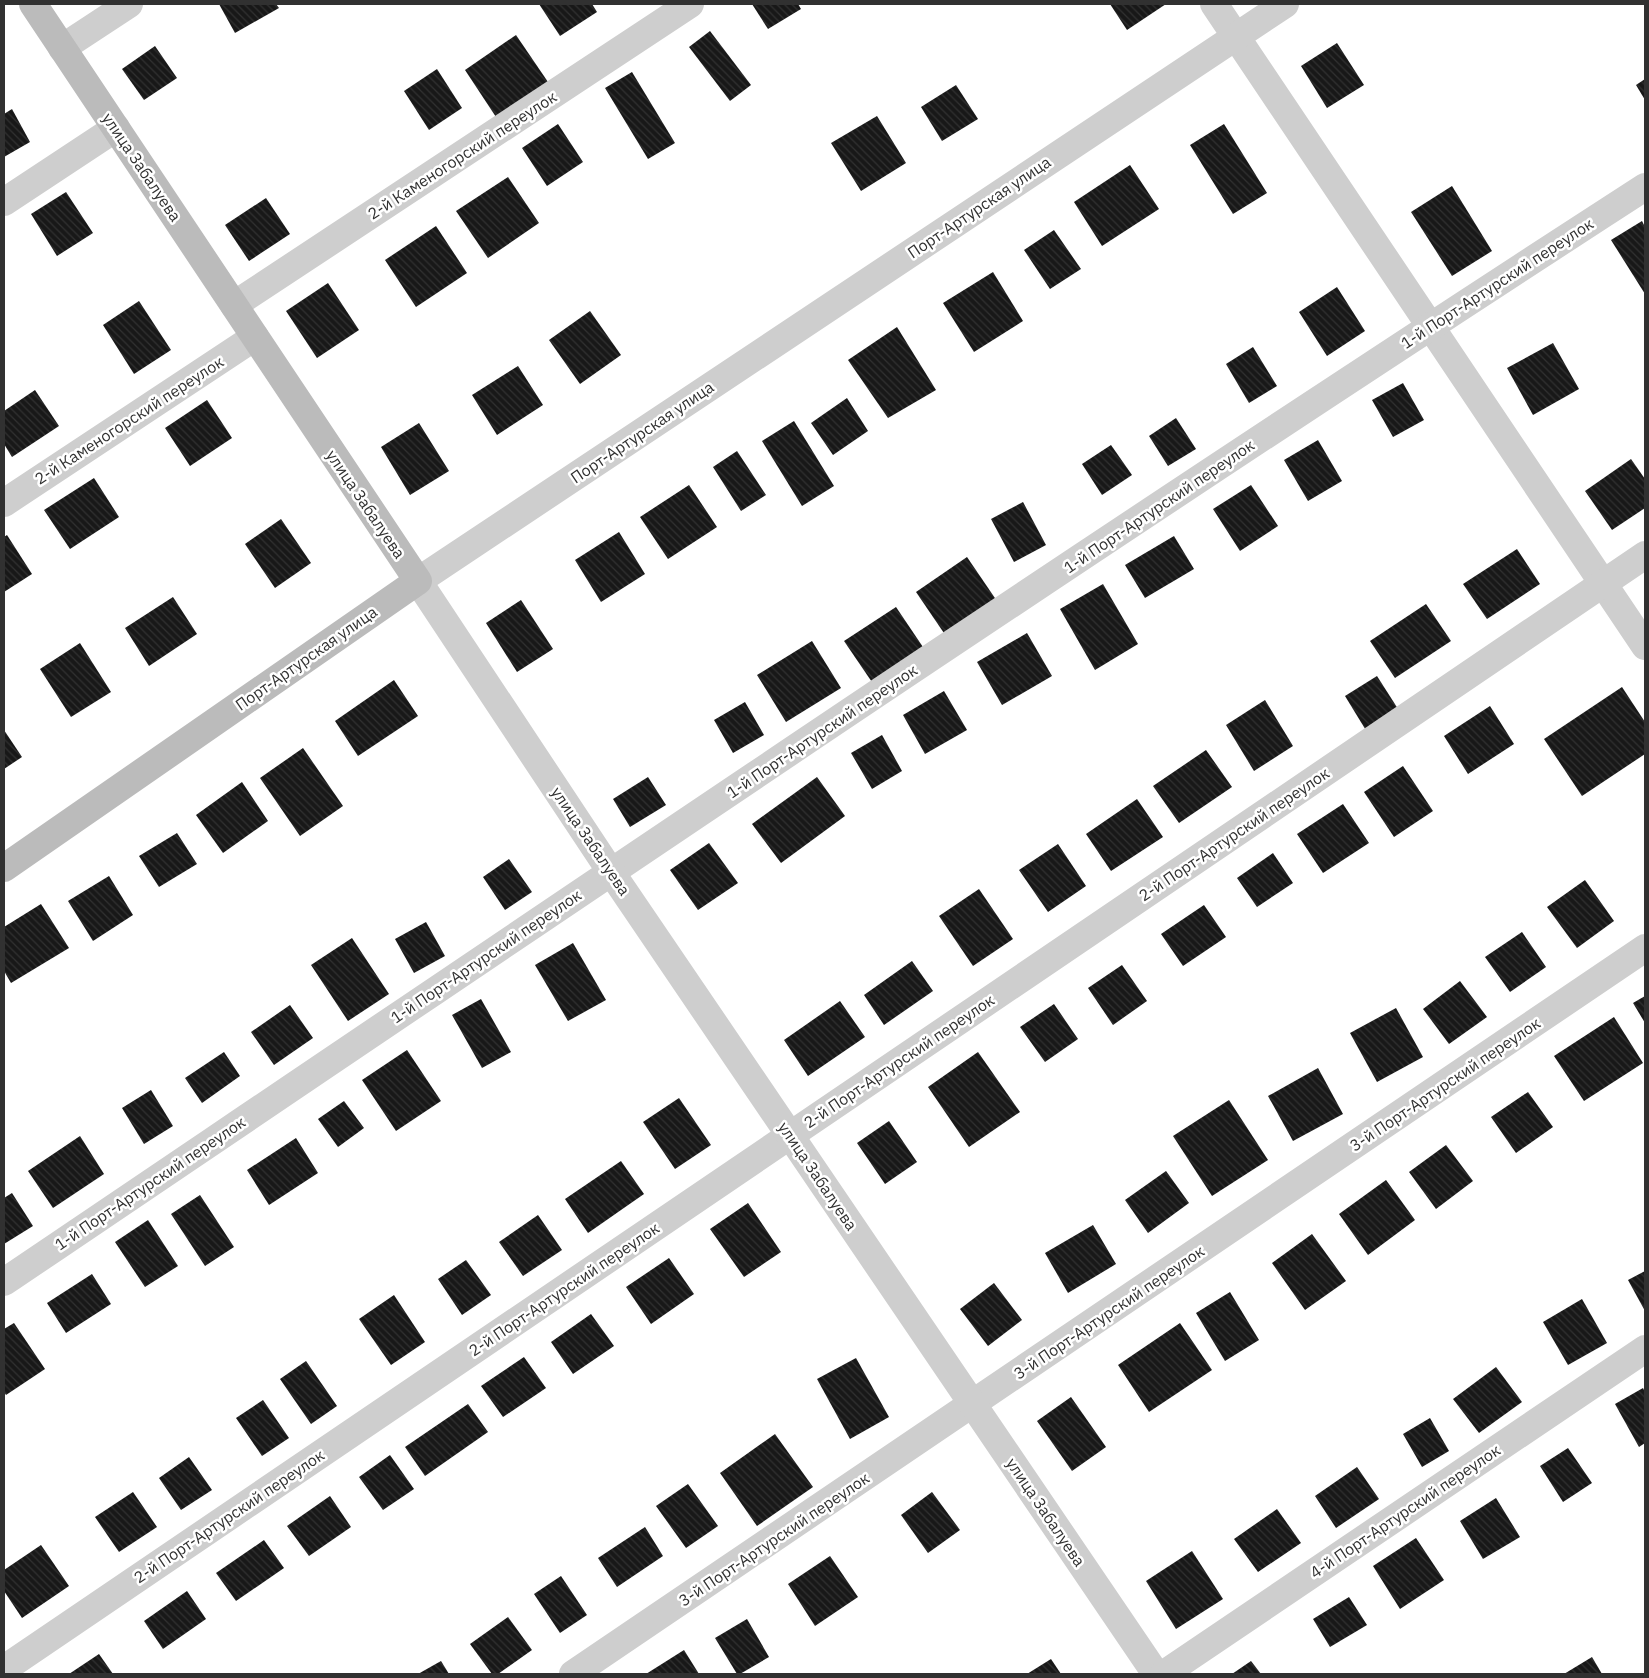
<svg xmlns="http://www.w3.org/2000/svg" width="1649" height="1678" font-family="'IBM Plex Sans',sans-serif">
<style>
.building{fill:url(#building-back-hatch)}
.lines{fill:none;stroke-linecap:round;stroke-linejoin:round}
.street{stroke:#cecece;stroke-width:28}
.secondary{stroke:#bbb;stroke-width:28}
.labels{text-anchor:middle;stroke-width:5;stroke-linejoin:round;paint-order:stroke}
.street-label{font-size:16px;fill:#313131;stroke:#fff}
</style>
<defs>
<pattern id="building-back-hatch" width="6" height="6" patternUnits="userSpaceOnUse" patternTransform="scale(1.25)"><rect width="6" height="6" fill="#181818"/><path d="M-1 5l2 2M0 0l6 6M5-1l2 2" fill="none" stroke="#313131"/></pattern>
</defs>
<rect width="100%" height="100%" fill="#fff"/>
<g class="building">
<polygon points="219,4 276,4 279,8 235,33"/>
<polygon points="539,4 592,4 597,12 560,36"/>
<polygon points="752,4 798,4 801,9 768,29"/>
<polygon points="1110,4 1166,4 1127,30"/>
<polygon points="710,31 751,85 730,101 689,47"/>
<polygon points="516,35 548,82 496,117 465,70"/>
<polygon points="1337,43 1364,85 1327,108 1301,66"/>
<polygon points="155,46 177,78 144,100 122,69"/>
<polygon points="437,69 462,108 429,130 404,91"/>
<polygon points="632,72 675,143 648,159 605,88"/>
<polygon points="1645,79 1645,100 1636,85"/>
<polygon points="956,85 978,119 942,141 921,107"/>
<polygon points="12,109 30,142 4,157 4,114"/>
<polygon points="877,116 906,163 861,191 831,143"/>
<polygon points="558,124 583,162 547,186 522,148"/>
<polygon points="1224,124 1267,193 1233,214 1190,145"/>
<polygon points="1130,165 1159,209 1102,246 1074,202"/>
<polygon points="508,177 539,223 488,258 456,211"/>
<polygon points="1452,186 1492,251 1452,276 1411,212"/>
<polygon points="66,192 93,233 57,256 31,214"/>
<polygon points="266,198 290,234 249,261 225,225"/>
<polygon points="1642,221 1645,227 1645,294 1611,240"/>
<polygon points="436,226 467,273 416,307 385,260"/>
<polygon points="1054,230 1081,269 1050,289 1024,250"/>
<polygon points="993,272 1023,321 974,352 943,303"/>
<polygon points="328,283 359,330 317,358 286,311"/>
<polygon points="1337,287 1365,331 1327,356 1299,312"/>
<polygon points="139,301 171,350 134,374 103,325"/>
<polygon points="590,311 621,355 580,384 549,340"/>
<polygon points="897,327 936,390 888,418 848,360"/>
<polygon points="1553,343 1579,389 1533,415 1507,368"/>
<polygon points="1253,347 1277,386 1249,403 1226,364"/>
<polygon points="518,366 543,405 497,435 472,395"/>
<polygon points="1403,383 1424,420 1393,437 1372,400"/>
<polygon points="35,390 59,426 12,457 4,444 4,411"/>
<polygon points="847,398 868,431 833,455 811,423"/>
<polygon points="207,400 232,438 190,466 165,428"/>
<polygon points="1176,418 1196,449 1168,466 1149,436"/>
<polygon points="794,421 834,486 802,506 762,441"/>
<polygon points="419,423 449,471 410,495 381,447"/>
<polygon points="1318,440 1342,481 1308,501 1284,460"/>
<polygon points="1111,445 1132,475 1102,495 1082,464"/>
<polygon points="737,451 766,495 741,511 713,467"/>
<polygon points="1631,459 1645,479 1645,508 1612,530 1585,491"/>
<polygon points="94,478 119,517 70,549 44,510"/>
<polygon points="689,485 717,527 668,559 640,517"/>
<polygon points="1251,485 1278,526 1240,551 1213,509"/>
<polygon points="1023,502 1046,545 1014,562 991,519"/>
<polygon points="281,519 311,563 275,588 245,544"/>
<polygon points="619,532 645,574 601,602 575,560"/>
<polygon points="7,535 32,574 4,592 4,537"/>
<polygon points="1174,536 1194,569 1145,598 1125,565"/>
<polygon points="1517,549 1540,584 1487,619 1463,584"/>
<polygon points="967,557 999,604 948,639 916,592"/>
<polygon points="1103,584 1138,644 1095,670 1060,609"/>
<polygon points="173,597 197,634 149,666 125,628"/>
<polygon points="521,600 553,649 517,672 486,623"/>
<polygon points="1426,604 1451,641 1395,678 1370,641"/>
<polygon points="896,607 927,653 876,688 844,641"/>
<polygon points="1027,633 1052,676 1002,705 977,662"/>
<polygon points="812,641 841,688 786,722 757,675"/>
<polygon points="80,643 111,692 71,717 40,669"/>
<polygon points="1377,676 1400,712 1367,732 1345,696"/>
<polygon points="394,680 418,716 358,756 335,721"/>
<polygon points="1622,687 1645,722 1645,754 1582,796 1544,739"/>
<polygon points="944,691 967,730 925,754 903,715"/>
<polygon points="1265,700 1293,746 1254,771 1226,725"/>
<polygon points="745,702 764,735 733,753 714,720"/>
<polygon points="1490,706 1514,744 1468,774 1444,736"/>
<polygon points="4,730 22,757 4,769"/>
<polygon points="882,735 902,771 872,789 851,753"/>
<polygon points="303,748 343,806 300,836 260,778"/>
<polygon points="1206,750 1232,787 1179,823 1153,786"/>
<polygon points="1403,766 1433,811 1394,837 1364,792"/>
<polygon points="648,777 666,805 630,827 613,799"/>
<polygon points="817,777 845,816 781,863 752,824"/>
<polygon points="242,782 268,821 223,853 196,815"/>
<polygon points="1137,799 1163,837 1111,871 1086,834"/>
<polygon points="1343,804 1369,843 1323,873 1297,834"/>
<polygon points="177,833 197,864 159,887 139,856"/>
<polygon points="709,843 738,883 698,910 670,870"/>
<polygon points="1058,844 1086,886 1048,912 1019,870"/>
<polygon points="1273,853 1293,883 1257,907 1237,878"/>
<polygon points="509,859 532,892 505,910 483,877"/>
<polygon points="109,876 133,915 93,941 68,901"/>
<polygon points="1585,880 1614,921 1577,948 1547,907"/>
<polygon points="979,889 1013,939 973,966 939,916"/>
<polygon points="41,904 69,948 11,983 4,971 4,927"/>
<polygon points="1204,905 1226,937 1183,966 1161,934"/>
<polygon points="426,922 445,956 414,973 395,939"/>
<polygon points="1522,932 1546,967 1510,992 1485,957"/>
<polygon points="352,938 389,994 348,1021 311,965"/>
<polygon points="573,943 606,1000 568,1021 535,965"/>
<polygon points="912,961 933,991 884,1025 864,995"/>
<polygon points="1122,965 1147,1001 1113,1025 1088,988"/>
<polygon points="1460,981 1487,1017 1449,1044 1423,1009"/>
<polygon points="1645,996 1645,1023 1633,1003"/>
<polygon points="481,999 511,1052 482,1068 452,1015"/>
<polygon points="840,1001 865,1037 808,1076 784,1040"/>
<polygon points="1054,1004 1078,1039 1045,1062 1020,1027"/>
<polygon points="290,1005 313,1038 274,1065 251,1032"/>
<polygon points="1396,1008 1423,1057 1377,1082 1350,1033"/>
<polygon points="1614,1017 1643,1063 1584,1101 1554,1056"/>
<polygon points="407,1050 441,1101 396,1131 362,1080"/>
<polygon points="224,1052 240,1076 202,1103 185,1078"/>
<polygon points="978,1052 1020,1112 969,1147 928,1087"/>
<polygon points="1318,1068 1343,1114 1293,1141 1268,1096"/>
<polygon points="151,1090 173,1126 144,1144 122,1108"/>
<polygon points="1528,1092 1553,1127 1516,1153 1491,1117"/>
<polygon points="679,1098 711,1145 675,1169 643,1122"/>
<polygon points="1229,1100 1268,1160 1212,1196 1173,1136"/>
<polygon points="344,1101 364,1128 338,1147 318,1119"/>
<polygon points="889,1121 917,1162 885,1184 857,1143"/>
<polygon points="80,1136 104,1174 53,1208 28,1171"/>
<polygon points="296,1138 318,1173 269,1205 247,1170"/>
<polygon points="1446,1145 1473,1181 1436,1209 1409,1172"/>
<polygon points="621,1161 644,1194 588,1233 565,1199"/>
<polygon points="1166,1171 1189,1203 1148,1233 1125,1200"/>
<polygon points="1386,1180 1415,1220 1368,1255 1339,1214"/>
<polygon points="12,1193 33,1226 4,1244 4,1198"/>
<polygon points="200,1195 234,1247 205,1266 171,1214"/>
<polygon points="748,1203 781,1252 744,1277 710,1229"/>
<polygon points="538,1215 562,1250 523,1276 499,1242"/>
<polygon points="148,1220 178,1266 145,1287 115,1242"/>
<polygon points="1093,1225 1116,1264 1068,1293 1045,1253"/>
<polygon points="1312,1234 1346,1281 1305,1310 1272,1263"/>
<polygon points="669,1258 694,1294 651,1324 626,1287"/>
<polygon points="466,1260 491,1295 462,1315 438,1279"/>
<polygon points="1645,1271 1645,1311 1628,1280"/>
<polygon points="92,1274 111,1304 66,1333 47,1303"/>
<polygon points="994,1283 1022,1320 988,1346 960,1309"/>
<polygon points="1230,1292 1259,1340 1225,1361 1196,1313"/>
<polygon points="394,1295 425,1342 391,1365 359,1319"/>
<polygon points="1582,1299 1607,1343 1568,1365 1543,1322"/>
<polygon points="591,1314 614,1346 573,1374 551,1342"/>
<polygon points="14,1323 45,1369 6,1395 4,1392 4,1329"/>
<polygon points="1180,1323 1212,1370 1149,1412 1118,1365"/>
<polygon points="524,1357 546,1388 503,1417 481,1386"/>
<polygon points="856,1358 889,1417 850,1439 817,1379"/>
<polygon points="306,1361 337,1406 311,1424 280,1379"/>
<polygon points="1496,1367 1522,1402 1479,1433 1453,1399"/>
<polygon points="1643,1388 1645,1392 1645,1443 1639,1447 1615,1404"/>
<polygon points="1071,1397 1106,1447 1072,1471 1037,1421"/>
<polygon points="263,1400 289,1438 262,1456 236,1418"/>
<polygon points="468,1404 488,1432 425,1476 405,1447"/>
<polygon points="1430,1418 1449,1451 1422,1467 1403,1434"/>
<polygon points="775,1434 813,1487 757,1526 720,1473"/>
<polygon points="1568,1448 1592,1483 1563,1502 1540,1466"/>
<polygon points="390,1455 414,1489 383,1510 359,1477"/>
<polygon points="189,1457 212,1490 181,1510 159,1478"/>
<polygon points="1357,1467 1379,1499 1336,1528 1315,1496"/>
<polygon points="688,1484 718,1526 686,1548 656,1506"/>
<polygon points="133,1492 157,1527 119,1552 95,1517"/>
<polygon points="932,1492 960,1530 928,1553 901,1515"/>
<polygon points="330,1496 351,1527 309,1556 287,1526"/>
<polygon points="1496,1498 1520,1537 1483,1559 1460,1521"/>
<polygon points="1277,1509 1301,1543 1258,1572 1234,1539"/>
<polygon points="645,1527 663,1556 617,1587 598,1558"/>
<polygon points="1416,1538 1444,1580 1400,1609 1373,1566"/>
<polygon points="264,1540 284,1568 236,1601 216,1573"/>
<polygon points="41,1545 69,1586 22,1618 4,1591 4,1570"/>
<polygon points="1192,1551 1223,1599 1176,1629 1146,1581"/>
<polygon points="830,1556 858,1597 815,1626 788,1584"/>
<polygon points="561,1576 587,1615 560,1633 534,1594"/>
<polygon points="187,1591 206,1619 163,1649 144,1621"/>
<polygon points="1349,1597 1367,1625 1330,1647 1313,1619"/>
<polygon points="508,1617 532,1650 498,1674 492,1674 470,1644"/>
<polygon points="747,1619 769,1657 740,1674 737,1674 715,1638"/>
<polygon points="684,1650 699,1674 646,1674"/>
<polygon points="99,1654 113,1674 69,1674"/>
<polygon points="1592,1657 1602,1674 1564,1674"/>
<polygon points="1051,1659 1061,1674 1027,1674"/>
<polygon points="441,1661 449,1674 418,1674"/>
<polygon points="1251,1661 1261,1674 1232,1674"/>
</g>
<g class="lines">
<g class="street">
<polyline points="1214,4 1645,646"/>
<polyline points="62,48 129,4"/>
<polyline points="4,202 116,128"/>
<polyline points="234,305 690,4"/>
<polyline points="4,503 255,337"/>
<path d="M4,1282C549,914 1093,544 1645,187"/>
<polyline points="4,1669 1645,555"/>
<polyline points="573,1674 1645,948"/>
<polyline points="1156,1674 611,872 418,581 1285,4"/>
<polyline points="1164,1674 1645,1349"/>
</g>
<polyline class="secondary" points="4,868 418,581 33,4"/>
</g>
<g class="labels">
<g class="street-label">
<text transform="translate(462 155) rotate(-33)" y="6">2-й Каменогорский переулок</text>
<text transform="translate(142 167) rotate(56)" y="6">улица Забалуева</text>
<text transform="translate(979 207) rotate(-34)" y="6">Порт-Артурская улица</text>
<text transform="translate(1497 283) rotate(-33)" y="6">1-й Порт-Артурский переулок</text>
<text transform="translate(129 420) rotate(-33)" y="6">2-й Каменогорский переулок</text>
<text transform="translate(642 432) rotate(-34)" y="6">Порт-Артурская улица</text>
<text transform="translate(366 504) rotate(56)" y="6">улица Забалуева</text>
<text transform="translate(1159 506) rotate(-34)" y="6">1-й Порт-Артурский переулок</text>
<text transform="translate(306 658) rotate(-35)" y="6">Порт-Артурская улица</text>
<text transform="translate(822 731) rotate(-34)" y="6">1-й Порт-Артурский переулок</text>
<text transform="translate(1234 834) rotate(-34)" y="6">2-й Порт-Артурский переулок</text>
<text transform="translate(591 841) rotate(56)" y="6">улица Забалуева</text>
<text transform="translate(486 956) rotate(-34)" y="6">1-й Порт-Артурский переулок</text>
<text transform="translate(899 1061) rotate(-34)" y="6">2-й Порт-Артурский переулок</text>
<text transform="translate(1445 1084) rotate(-34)" y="6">3-й Порт-Артурский переулок</text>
<text transform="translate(818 1176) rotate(56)" y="6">улица Забалуева</text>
<text transform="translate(150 1183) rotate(-34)" y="6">1-й Порт-Артурский переулок</text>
<text transform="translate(564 1289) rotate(-34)" y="6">2-й Порт-Артурский переулок</text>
<text transform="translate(1109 1312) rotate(-34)" y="6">3-й Порт-Артурский переулок</text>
<text transform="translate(1405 1511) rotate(-34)" y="6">4-й Порт-Артурский переулок</text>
<text transform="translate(1046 1512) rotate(56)" y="6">улица Забалуева</text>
<text transform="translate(229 1516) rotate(-34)" y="6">2-й Порт-Артурский переулок</text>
<text transform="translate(774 1539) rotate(-34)" y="6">3-й Порт-Артурский переулок</text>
</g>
</g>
<rect width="1649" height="1678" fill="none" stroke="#313131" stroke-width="10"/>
</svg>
